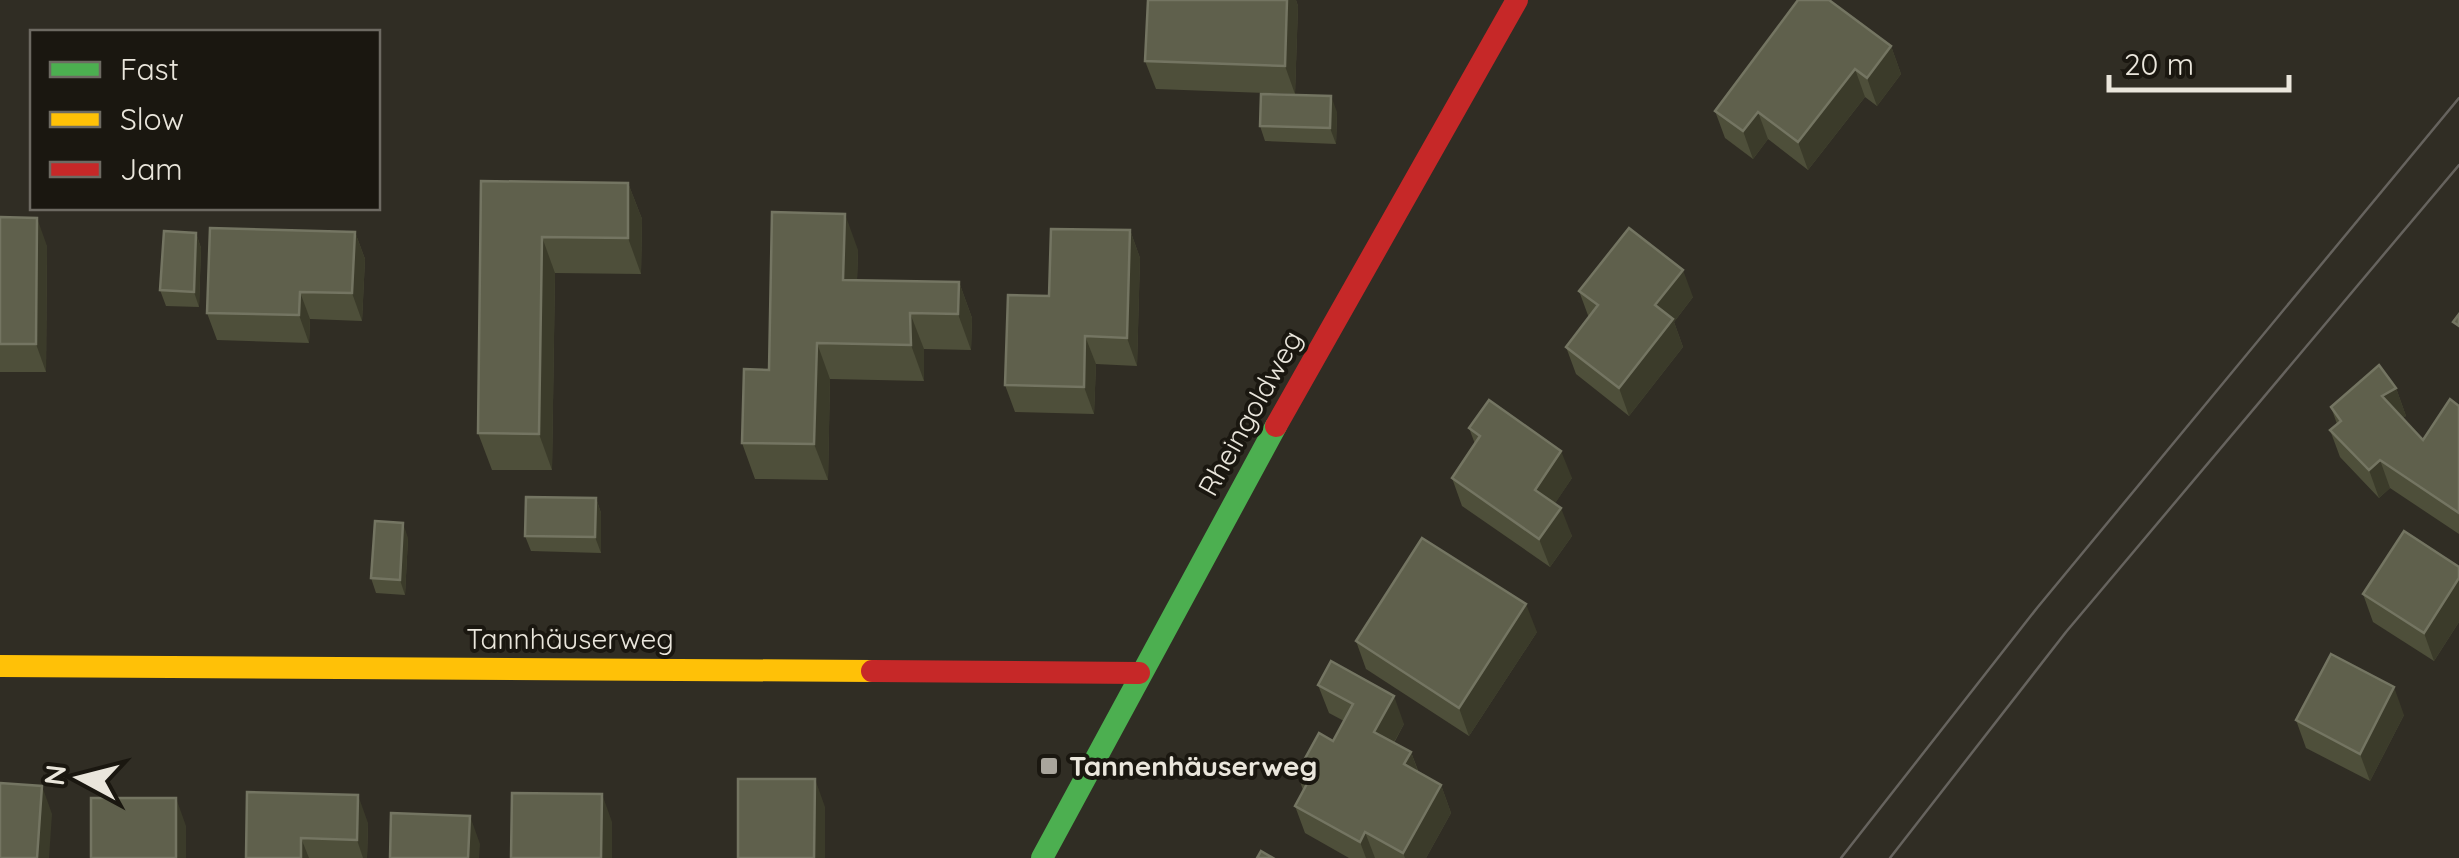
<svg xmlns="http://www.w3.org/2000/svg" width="2459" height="858" font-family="Quicksand,sans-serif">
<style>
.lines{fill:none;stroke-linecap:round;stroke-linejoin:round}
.fast{stroke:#4caf50;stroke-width:22}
.slow{stroke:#ffc107;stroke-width:22}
.jam{stroke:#c62828;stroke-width:22}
.tram{stroke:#66635e;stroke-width:2.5}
.wall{fill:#4e4f3a}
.shaded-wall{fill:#3b3b2a}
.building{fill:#5f604c;stroke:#747562;stroke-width:2.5}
.poi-dot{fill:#a9a59c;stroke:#1a1710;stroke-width:4}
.labels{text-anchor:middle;stroke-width:8;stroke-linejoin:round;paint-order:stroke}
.street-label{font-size:28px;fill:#eae6dc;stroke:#1a1710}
.poi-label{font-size:28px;font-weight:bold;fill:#eae6dc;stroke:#1a1710;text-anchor:start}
</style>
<rect width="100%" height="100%" fill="#302d24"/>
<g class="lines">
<polyline class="fast" points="1042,858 1276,426"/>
<polyline class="slow" points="0,666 872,671"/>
<g class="jam">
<polyline points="1276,426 1517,0"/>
<polyline points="872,671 1139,673"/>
</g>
<g class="tram">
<polyline points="1841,858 2037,608 2459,98"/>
<polyline points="1890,858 2066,632 2459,165"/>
</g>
</g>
<g class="wall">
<polygon points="1148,0 1296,0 1298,6 1295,94 1156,89 1145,61"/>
<polygon points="1891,46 1901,74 1877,106 1865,97 1808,170 1768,139 1753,159 1725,138 1715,111"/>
<polygon points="1337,112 1336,144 1265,141 1260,126"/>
<polygon points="481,181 628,183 642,219 641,274 555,273 552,470 492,470 478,433"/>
<polygon points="0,217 47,246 46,372 0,372"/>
<polygon points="1130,230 1140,258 1137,366 1096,364 1094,414 1015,412 1005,385 1049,296"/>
<polygon points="355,232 365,259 362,321 310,319 309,343 217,340 207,313"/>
<polygon points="196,233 201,248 199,307 166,306 160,290"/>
<polygon points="858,250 857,280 959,282 972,318 971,350 924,349 924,381 830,379 828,480 755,479 742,443 769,370"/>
<polygon points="1579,291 1693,297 1674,322 1683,347 1629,416 1576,374 1566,347 1589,318"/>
<polygon points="2396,388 2406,416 2402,418 2423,440 2459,406 2459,534 2390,488 2379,498 2340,457 2330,430 2337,424 2331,407"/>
<polygon points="1469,428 1572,478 1555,503 1572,536 1550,567 1462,506 1452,478 1475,444"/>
<polygon points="596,498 601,513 601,553 531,551 525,536"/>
<polygon points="408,538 405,595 376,593 371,578"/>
<polygon points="2459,567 2459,622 2434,661 2373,622 2363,594"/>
<polygon points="1537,632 1469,736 1366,669 1356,641"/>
<polygon points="1318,685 1404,724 1394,743 1411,752 1419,773 1441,785 1451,813 1426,858 1349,858 1305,833 1295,806 1303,790 1297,773 1333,741 1344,721 1329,713"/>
<polygon points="2404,715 2370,781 2306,748 2296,720"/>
<polygon points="247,792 368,823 367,858 246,858"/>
</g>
<g class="shaded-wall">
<polygon points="1287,0 1296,0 1298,6 1295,94 1285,66"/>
<polygon points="1891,46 1901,74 1877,106 1867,78"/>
<polygon points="1855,69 1865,97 1808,170 1798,142"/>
<polygon points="1331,96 1337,112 1336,144 1330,128"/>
<polygon points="1758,112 1768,139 1753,159 1743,131"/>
<polygon points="628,183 642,219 641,274 628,238"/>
<polygon points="845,214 858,250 856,316 843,280"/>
<polygon points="37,218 47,246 46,372 36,344"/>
<polygon points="1130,230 1140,258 1137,366 1127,338"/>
<polygon points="355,232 365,259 362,321 352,293"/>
<polygon points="196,233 201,248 199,307 194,292"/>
<polygon points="542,237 555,273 552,470 539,434"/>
<polygon points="1683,270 1693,297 1674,322 1683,347 1629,416 1619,388 1655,305"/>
<polygon points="959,282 972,318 971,350 958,314"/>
<polygon points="300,292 310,319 309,343 299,315"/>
<polygon points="910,313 924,349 924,381 911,345"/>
<polygon points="1085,336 1096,364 1094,414 1084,387"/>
<polygon points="817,343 830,379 828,480 814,444"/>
<polygon points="2396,388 2406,416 2393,424 2382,396"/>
<polygon points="1561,451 1572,478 1546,517 1535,490"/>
<polygon points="2380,460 2390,488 2379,498 2369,470"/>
<polygon points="596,498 601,513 601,553 595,537"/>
<polygon points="1561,508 1572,536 1550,567 1539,539"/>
<polygon points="403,523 408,538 405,595 400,580"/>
<polygon points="2459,578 2459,622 2434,661 2424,633"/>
<polygon points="1526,604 1537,632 1469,736 1459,708"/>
<polygon points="2394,687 2404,715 2370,781 2360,754"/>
<polygon points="1394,696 1404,724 1384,760 1374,732"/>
<polygon points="1411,752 1421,780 1404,764"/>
<polygon points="815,779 825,807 825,858 814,858"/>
<polygon points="1441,785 1451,813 1426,858 1405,858 1403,853"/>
<polygon points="42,786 52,814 49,858 37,858"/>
<polygon points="602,794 612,822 612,858 601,858"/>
<polygon points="358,795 368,823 367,858 363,858 357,840"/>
<polygon points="176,798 186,826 186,858 176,858"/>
<polygon points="470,816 480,844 479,858 468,858"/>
<polygon points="1365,832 1375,858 1366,858 1360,842"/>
<polygon points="301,838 309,858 301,858"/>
</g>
<g class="building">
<polygon points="1148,0 1287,0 1285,66 1145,61"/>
<polygon points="1798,0 1829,0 1891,46 1867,78 1855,69 1798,142 1758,112 1743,131 1715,111"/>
<polygon points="1261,94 1331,96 1330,128 1260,126"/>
<polygon points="481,181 628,183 628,238 542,237 539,434 478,433"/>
<polygon points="772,212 845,214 843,280 959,282 958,314 910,313 911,345 817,343 814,444 742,443 744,369 769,370"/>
<polygon points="0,217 37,218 36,344 0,344"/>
<polygon points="210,228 355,232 352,293 300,292 299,315 207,313"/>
<polygon points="1629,228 1683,270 1655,305 1673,319 1619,388 1566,347 1598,305 1579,291"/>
<polygon points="1051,229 1130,230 1127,338 1085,336 1084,387 1005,385 1008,295 1049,296"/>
<polygon points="164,231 196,233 194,292 160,290"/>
<polygon points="2459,314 2459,326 2453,322"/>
<polygon points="2379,365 2396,388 2382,396 2423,440 2450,399 2459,406 2459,513 2380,460 2369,470 2330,430 2341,421 2331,407"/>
<polygon points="1489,400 1561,451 1535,490 1561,508 1539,539 1452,478 1480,436 1469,428"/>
<polygon points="526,497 596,498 595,537 525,536"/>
<polygon points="375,521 403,523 400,580 371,578"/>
<polygon points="2404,531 2459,567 2459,578 2424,633 2363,594"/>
<polygon points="1422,538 1526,604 1459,708 1356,641"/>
<polygon points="2331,654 2394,687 2360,754 2296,720"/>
<polygon points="1331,661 1394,696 1374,732 1411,752 1404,764 1441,785 1403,853 1365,832 1360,842 1295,806 1309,780 1297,773 1319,733 1333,741 1353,704 1318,685"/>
<polygon points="738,779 815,779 814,858 738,858"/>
<polygon points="0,783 42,786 37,858 0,858"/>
<polygon points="247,792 358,795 357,840 301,838 301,858 246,858"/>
<polygon points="512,793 602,794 601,858 511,858"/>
<rect x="91" y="798" width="85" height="60"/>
<polygon points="391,813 470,816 468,858 390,858"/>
<polygon points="1261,851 1273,858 1257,858"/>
</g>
<rect class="poi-dot" x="1039" y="756" width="20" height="20" rx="5"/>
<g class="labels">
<g class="street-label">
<text transform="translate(1250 413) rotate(-61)" y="10">Rheingoldweg</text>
<text x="570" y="649">Tannhäuserweg</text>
</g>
<g class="poi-label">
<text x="1069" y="776">Tannenhäuserweg</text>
</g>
</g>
<rect x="30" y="30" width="350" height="180" fill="#1a1710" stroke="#6d6a62" stroke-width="2.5"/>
<rect x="50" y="62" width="50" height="15" fill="#4caf50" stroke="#6d6a62" stroke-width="2.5"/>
<text x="120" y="80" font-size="30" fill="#eae6dc">Fast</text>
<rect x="50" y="112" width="50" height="15" fill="#ffc107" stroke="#6d6a62" stroke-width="2.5"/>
<text x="120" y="130" font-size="30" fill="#eae6dc">Slow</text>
<rect x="50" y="162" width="50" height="15" fill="#c62828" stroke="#6d6a62" stroke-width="2.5"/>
<text x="120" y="180" font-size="30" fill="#eae6dc">Jam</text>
<g transform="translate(80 778) rotate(277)" stroke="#1a1710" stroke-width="8" paint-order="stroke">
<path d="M0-8L18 38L0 25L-18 38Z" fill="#eae6dc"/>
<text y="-15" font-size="28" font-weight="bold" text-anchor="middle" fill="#eae6dc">N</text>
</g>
<path d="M2109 75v15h180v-15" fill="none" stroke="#eae6dc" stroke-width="5"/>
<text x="2124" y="75" font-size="30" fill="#eae6dc" stroke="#1a1710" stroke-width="8" paint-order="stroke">20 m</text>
</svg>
